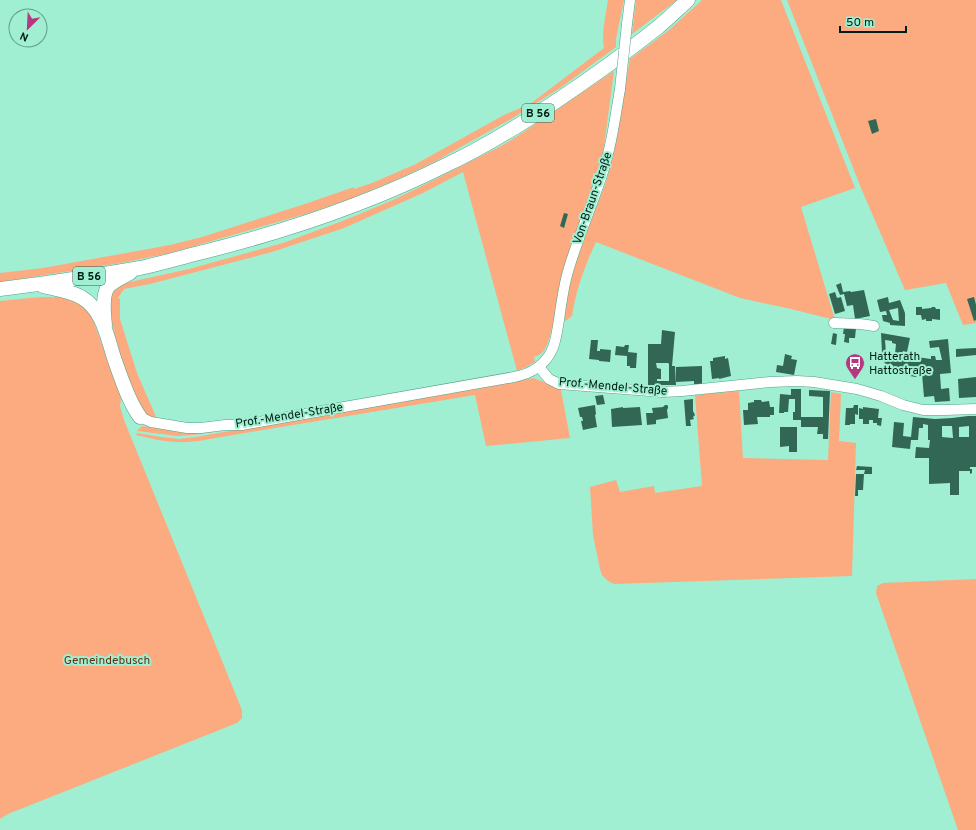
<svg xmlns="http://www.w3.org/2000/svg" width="976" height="830" font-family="Overpass,sans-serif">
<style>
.green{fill:#fbab7f}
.building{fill:#326755;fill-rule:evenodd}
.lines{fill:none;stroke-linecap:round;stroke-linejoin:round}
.minor-casing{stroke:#54a287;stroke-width:11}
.highway-casing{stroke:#54a287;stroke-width:15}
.minor{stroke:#fff;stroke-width:10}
.highway{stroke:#fff;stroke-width:14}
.minor-bridge-casing{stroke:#54a287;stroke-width:11;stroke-linecap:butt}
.minor-bridge{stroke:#fff;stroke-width:10}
.labels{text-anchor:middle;stroke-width:4;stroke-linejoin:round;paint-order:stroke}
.shield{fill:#a0efd2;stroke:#305d4e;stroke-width:1}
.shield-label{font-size:11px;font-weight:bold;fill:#001e15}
.street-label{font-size:12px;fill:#001e15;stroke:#a0efd2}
.poi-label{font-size:12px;fill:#001e15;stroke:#a0efd2;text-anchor:start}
.park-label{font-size:12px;fill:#603217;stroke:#a0efd2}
</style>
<rect width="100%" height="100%" fill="#a0efd2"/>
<g class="green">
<path d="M608,0H624L616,39V47L560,88L511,119L434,162L400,178L352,198L309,213L170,253L121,263L0,282V273L43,268L170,245L202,237L308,203L354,187V189L372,183L416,164L504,115L530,104L604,48C601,33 606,15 608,0Z"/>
<polygon points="636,0 677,0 632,34"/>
<path d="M702,0H781L855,188L801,207L835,320L791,309L740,298L596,242C585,265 576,290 572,316L567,320L563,321C567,296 571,273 579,250C588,226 599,203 607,179C619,140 622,99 630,59L669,30Z"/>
<polygon points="787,0 976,0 976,323 963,325 946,283 905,290 861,188"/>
<path d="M614,71L602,161L562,274C560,289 552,344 542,353C540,355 536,356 534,357L535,362L526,367L517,371L463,172L423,193L344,228L272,252L150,284L124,289L118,298L120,299V319L137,373L157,419L144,414L142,412C130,383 118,354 112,323C109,312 108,304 109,292L121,284L189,269L283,243L345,220L393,200L418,188L503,145L519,135Z"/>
<polygon points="40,297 63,297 73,299 89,309 120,394 121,400 120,406 124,420 242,710 242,718 237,723 8,814 0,819 0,301"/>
<path d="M533,378L558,387L561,390L570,438L486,446L475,395L227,436C210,439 194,443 177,442C163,442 150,438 136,435L137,433L161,437L179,439L196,437L280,422L520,381Z"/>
<polygon points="739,391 743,458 828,460 831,392 841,394 839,441 856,443 852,576 614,584 608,581 602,575 600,569 593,535 590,487 616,480 620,492 654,486 655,493 702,486 695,395"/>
<path d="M142,426C169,430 195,433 222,431L192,435L178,436L137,431Z"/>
<polygon points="976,579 976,830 958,830 876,593 877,586 883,583"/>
</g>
<g class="building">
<polygon points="876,119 879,131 872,134 868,121"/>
<polygon points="564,213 568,214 564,228 560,226"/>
<polygon points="841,283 843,292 850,291 851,292 864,290 870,316 855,319 853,305 847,306 844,294 840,295 836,285"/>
<polygon points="835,292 837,298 841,297 845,311 835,314 829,294"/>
<path d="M888,297L889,303L900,300L905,313V326L890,325V323L883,321L882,315H887L886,311L880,312L877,300ZM898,308L899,321L893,320L889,310Z"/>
<polygon points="974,297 976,305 976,320 974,321 967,299"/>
<polygon points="916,307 922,307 922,309 931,308 932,307 935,307 936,309 940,309 940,320 932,319 932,321 926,321 926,319 922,320 921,315 916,315"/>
<polygon points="844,327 856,328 855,338 849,338 849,343 844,342 845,334 843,334"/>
<path d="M662,330L675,332L672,366H675L676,385H648V344H661ZM656,363H668L669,364V381H657V379H661V369L657,368Z"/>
<polygon points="833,333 837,334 836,345 831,344"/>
<path d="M881,333L910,338L907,352L903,351L902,355L931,359V356H935L936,360H942L939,347L930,348L929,341L948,339L951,373L940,374L941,389L949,388L950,401L935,402L934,396L924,397L922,374L917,375L916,377L892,373L893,365L885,364L882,353ZM885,340L892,341V343L896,344L895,354L886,353Z"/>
<polygon points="591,340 598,340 597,351 600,351 600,349 611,350 610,362 599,361 599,360 589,359"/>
<polygon points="625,345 629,345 628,352 637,353 636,368 630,368 630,366 627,366 627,356 615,355 616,346 624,347"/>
<polygon points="976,348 976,355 956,357 956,349"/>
<polygon points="785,354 792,356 791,359 797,360 794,375 776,372 777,365 783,366"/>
<polygon points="725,356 725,359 728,358 731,376 719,379 719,378 712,379 710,361 713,361 713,358"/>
<polygon points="702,366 702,384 694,384 694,381 676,382 676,367"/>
<polygon points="976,377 976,397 959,398 958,379"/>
<polygon points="791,389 801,389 801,417 823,417 823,397 809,396 809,390 830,391 828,439 823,439 823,434 817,434 818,427 801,427 801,420 793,420 793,412 795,412 795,399 789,399 788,412 784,412 784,413 779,413 780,394 791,395"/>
<polygon points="603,395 605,404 597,405 595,396"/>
<polygon points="693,399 693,411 695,415 693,417 694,419 690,420 691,426 686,426 684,400"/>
<polygon points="754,400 761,400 762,402 769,401 770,407 774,407 774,415 770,415 770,417 757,417 758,424 744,425 743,410 748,410 748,403 754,402"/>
<polygon points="595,405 596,414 595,415 597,427 583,430 581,421 583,421 582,417 580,417 578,408"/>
<polygon points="665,405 667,405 668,406 668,408 667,410 668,418 656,420 656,424 647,425 646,413 653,413 652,408 663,407"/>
<polygon points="854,405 858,405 858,415 855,414 855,424 850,424 850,425 845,425 846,408 853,408"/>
<polygon points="623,407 623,408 640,407 642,425 612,427 611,409"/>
<polygon points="863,407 879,409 878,418 882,418 881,426 877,425 877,423 873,423 873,420 869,420 869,424 863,424 863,419 859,419 859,408 863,409"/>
<path d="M968,416H976V467H970V469H972V473L970,474V471H959V495H950V483L929,484V458H915L916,447L929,448L930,440H928V425L923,424V428H919L918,440H911L910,449L892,447L894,422L904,423L903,436L911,437L913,417L935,419L952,418ZM942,426H952L953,438L942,437ZM969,426V437H959V427Z"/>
<polygon points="780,427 797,427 797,452 789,452 789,446 780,447"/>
<polygon points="857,466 872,467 872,474 864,474 865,470 856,470"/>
<polygon points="856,474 864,474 863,490 858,490 858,496 855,496"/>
</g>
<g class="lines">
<defs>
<g id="minor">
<polyline points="627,24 630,0"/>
<polyline points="834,323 860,324 874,326"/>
<polyline points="539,367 549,379 559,384 663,392 682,391 770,382 797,381 814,382 857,389 881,396 903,405 923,410 945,410 976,409"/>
<path d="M140,417L151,422L187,428H201L225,425H242L514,377C530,374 543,367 551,352C556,343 557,331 559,320C561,305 563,290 567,275C576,242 590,211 601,178C611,149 615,119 620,89"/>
</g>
<g id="highway">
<path d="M43,286C55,289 70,291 81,297C103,310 107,336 114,358C120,375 129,403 140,417"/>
<path d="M0,289C47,284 93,276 140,268C159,264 179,258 199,253C284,232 368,204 446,165C483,148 518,126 552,104C588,80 623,55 657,28C668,19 678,9 688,0"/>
<path d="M105,325C104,316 102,295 108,287C113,281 123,277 130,273"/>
</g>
</defs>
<use href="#minor" class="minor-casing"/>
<use href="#highway" class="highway-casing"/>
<use href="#minor" class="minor"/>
<use href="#highway" class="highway"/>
<defs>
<polyline id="minor-bridge" points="620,89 627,24"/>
</defs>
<use href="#minor-bridge" class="minor-bridge-casing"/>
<use href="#minor-bridge" class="minor-bridge"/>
</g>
<defs>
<symbol id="bus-pin" viewBox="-11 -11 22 30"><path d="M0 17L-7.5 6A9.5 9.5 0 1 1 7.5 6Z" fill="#b83781" stroke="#a0efd2"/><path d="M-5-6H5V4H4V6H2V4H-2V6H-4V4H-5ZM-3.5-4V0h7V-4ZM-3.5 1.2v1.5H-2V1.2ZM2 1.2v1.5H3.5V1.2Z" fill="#fff"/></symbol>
</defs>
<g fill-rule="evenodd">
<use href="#bus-pin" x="844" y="352" width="22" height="30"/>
</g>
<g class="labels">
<g class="shield">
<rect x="522" y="104" width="32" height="18" rx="3"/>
<rect x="73" y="267" width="32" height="18" rx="3"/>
</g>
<g class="shield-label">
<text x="538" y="117">B 56</text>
<text x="89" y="280">B 56</text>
</g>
<g class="street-label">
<text transform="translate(592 198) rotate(-71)" y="4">Von-Braun-Straße</text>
<text transform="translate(613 386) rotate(5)" y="4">Prof.-Mendel-Straße</text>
<text transform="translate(289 415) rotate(-9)" y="4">Prof.-Mendel-Straße</text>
</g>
<g class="poi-label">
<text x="869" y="360">Hatterath<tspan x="869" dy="14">Hattostraße</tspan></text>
</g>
<g class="park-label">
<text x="107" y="664">Gemeindebusch</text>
</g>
</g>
<g transform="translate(28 28) rotate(204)"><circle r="19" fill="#a0efd2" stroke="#609b86"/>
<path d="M0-3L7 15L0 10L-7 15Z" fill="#b83781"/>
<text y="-6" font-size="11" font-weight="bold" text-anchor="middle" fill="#001e15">N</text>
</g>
<path d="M840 26v6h66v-6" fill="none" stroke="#001e15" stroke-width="2"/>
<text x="846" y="26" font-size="12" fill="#001e15" stroke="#a0efd2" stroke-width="3" paint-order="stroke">50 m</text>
</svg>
